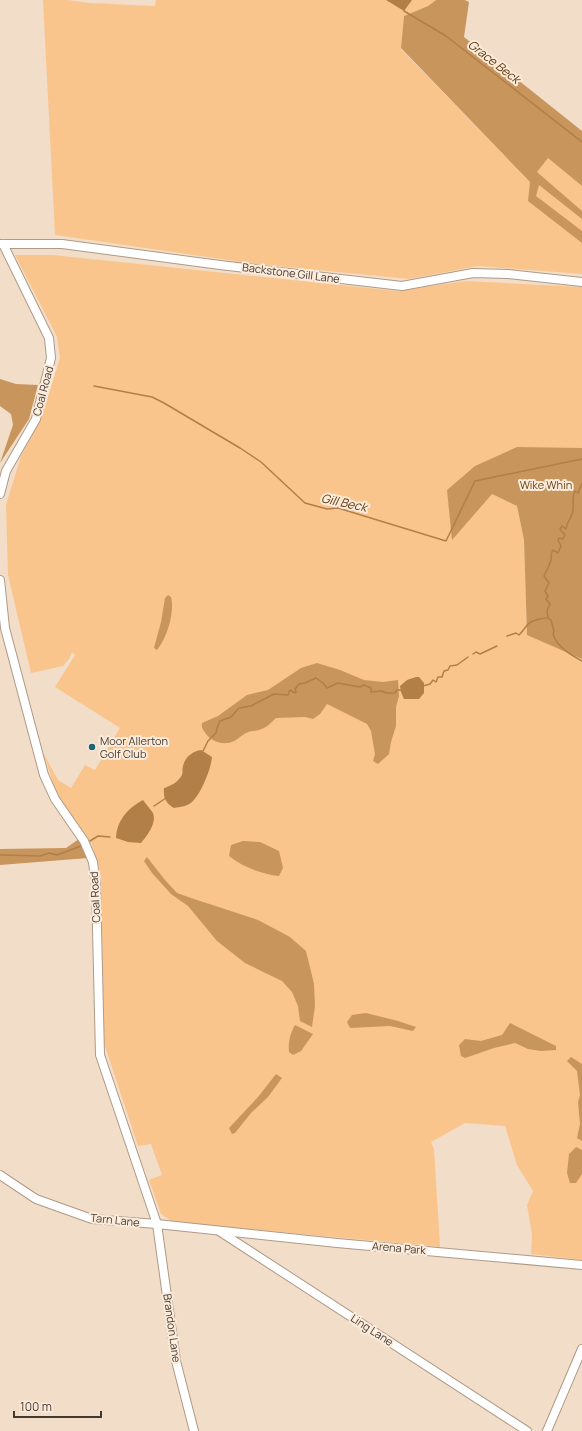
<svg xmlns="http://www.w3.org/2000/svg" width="582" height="1431" font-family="Manrope,sans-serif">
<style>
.green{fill:#f9c58d}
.forest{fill:#c8955d}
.water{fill:#b17f47}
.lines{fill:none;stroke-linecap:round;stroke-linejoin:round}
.stream{stroke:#b17f47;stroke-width:1.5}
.minor-casing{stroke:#ae9a86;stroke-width:10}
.minor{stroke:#fff;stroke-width:8}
.poi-dot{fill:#1f6475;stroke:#fcebda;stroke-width:1.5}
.labels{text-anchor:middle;stroke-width:4;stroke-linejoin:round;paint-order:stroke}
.street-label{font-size:11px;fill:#423931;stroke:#fcebda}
.park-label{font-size:11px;fill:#68451a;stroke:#fcebda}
.poi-label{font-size:11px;fill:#423931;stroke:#fcebda;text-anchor:start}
.water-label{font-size:12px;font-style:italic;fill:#5d3a0e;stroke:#fcebda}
</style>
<rect width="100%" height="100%" fill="#f2ddc8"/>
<g class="green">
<polygon points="43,0 68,0 90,3 155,6 156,0 436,0 428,6 404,16 401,49 530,182 547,157 582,186 582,274 478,266 409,279 256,264 55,235"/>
<polygon points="15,255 53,255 397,291 466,281 582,287 582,448 492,494 517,506 524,540 527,634 582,659 582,1260 531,1254 532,1234 527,1205 533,1191 517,1165 505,1126 465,1123 431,1142 434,1149 440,1247 173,1222 161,1214 149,1180 162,1175 151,1144 138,1146 104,1043 101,876 92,844 59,798 52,780 44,754 58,780 71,788 85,765 95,770 120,728 55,687 75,655 72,652 69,659 63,666 31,673 8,575 6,505 21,456 41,419 60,358 57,337"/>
</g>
<g class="forest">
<polygon points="436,0 465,0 469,2 464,37 582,131 582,186 548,158 537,172 582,211 582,219 539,185 536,196 582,231 582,243 528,201 530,182 401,48 404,16 428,6"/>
<polygon points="0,379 16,384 38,385 29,419 0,463 13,425 11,414 0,406"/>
<polygon points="517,447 582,448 582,659 527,635 524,540 517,506 492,494 452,540 447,490 475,466"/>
<path d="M168,595L171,597C175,612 167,638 157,650L154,648L161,622L165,598Z"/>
<path d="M317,663L340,670L364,680L383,682L398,680L399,696L396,707V726L391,742L389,754L378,764L373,761L375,754L371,731L367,724L327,704L320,714L313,719L305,717L276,718C271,723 266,728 259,730C255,731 250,731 246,733C242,735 238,739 234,741C224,746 212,742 206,734C203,730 201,727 202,723L218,716L247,695L268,690L301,668Z"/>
<polygon points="79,839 88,858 0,865 0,849 66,848"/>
<path d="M243,841L260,842L279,851L283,868L279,876C261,874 243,867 229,856L231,845Z"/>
<polygon points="147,857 165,880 177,893 191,898 258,920 290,937 306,951 314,984 315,1006 312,1027 300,1021 298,1006 292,992 282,981 245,963 217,941 188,906 171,894 152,873 144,861"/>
<polygon points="366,1013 398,1021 416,1027 413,1031 390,1026 350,1028 347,1022 352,1015"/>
<polygon points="510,1023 556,1046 556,1050 541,1051 528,1049 515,1043 494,1048 465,1058 461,1056 459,1045 465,1039 481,1041 502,1035"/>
<path d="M295,1025L313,1034L301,1051L293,1055L289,1052C288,1042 290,1034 295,1025Z"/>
<polygon points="571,1057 582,1064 582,1141 577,1138 580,1124 578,1102 580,1095 577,1071 567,1061"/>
<polygon points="276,1074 282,1078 268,1097 251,1113 235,1133 232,1134 229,1128 258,1097"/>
<polygon points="576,1147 582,1150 582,1174 576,1183 570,1183 567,1173 569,1154"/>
</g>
<g class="water">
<polygon points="386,0 412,0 404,11"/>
<polygon points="416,677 419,677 424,683 424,693 419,699 404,699 401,692 400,686 407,680"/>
<path d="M201,750L212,757C211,769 201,794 192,802C188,806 180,807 174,808C166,803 163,798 164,788C171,786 178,782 182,775C183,772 182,769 183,766C185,757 193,751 201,750Z"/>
<path d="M143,800C146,804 150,809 153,813C157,823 147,836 141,843L128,842L116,838C117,820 128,808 143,800Z"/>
</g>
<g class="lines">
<g class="stream">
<polyline points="404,11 446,36 582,142"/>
<polyline points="94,386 152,397 164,403 240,448 261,462 305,503 327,509 338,508 446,541 475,481 582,459"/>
<path d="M548,618L551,620L554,631L553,634C557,647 571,655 582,661"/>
<path d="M507,636L516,633L519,635C523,631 525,628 528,624C533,620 542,618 548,618L547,610L550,604L546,599L548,596L545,591L549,583L544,576C546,572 550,563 551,560C552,556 550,554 553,550L558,553L561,546L558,540L559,538L563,539L565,535L560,529L562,526L566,529C567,522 570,520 572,514C575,507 571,499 575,491L578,493L582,483"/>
<polyline points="473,654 476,652 480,654 497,646"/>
<polyline points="423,686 430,684 433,680 436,682 438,677 442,677 444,671 448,670 450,666 457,665 468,657"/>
<polyline points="203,751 208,741 216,733 217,728 220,721 231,717 239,708 251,706 274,694 288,695 290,690 295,693 296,692 295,689 299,684 305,683 316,678 323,683 327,688 338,683 360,687 364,685 371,688 371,692 382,691 386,693 395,693 397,690 402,690"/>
<polyline points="154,806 166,798"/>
<polyline points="90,841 98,836 110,837"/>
<polyline points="0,855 40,856 49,853 57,855 81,846"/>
</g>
<defs>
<g id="minor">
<polyline points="0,244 62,244 220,265 402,286 473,273 508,274 582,282"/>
<polyline points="0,494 6,471 36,419 51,358 49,338 3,244"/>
<polyline points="0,580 5,628 44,775 55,799 84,841 93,862 96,886 100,1055 157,1224 176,1361 194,1431"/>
<polyline points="0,1175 36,1199 92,1219 157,1224 337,1243 582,1265"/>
<polyline points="219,1231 527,1431"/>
<polyline points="547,1431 582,1349"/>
</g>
</defs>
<use href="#minor" class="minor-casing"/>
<use href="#minor" class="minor"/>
</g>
<circle class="poi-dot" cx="92" cy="747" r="4"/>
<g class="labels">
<g class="street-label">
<text transform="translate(291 273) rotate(7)" y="4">Backstone Gill Lane</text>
<text transform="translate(43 391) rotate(-75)" y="4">Coal Road</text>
<text transform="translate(95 897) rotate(-93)" y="4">Coal Road</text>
<text transform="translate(115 1220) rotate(6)" y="4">Tarn Lane</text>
<text transform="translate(399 1248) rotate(5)" y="4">Arena Park</text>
<text transform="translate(172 1328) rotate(82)" y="4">Brandon Lane</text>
<text transform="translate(372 1330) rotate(33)" y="4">Ling Lane</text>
</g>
<g class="park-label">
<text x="546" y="489">Wike Whin</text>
</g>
<g class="poi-label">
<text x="100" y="745">Moor Allerton<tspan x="100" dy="13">Golf Club</tspan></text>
</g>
<g class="water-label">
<text transform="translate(494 62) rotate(38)" y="4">Grace Beck</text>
<text transform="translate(344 503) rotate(12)" y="4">Gill Beck</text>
</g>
</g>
<path d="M14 1411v6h87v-6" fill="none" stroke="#423931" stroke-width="2"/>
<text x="20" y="1411" font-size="12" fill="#423931" stroke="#fcebda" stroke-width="3" paint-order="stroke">100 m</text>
</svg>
